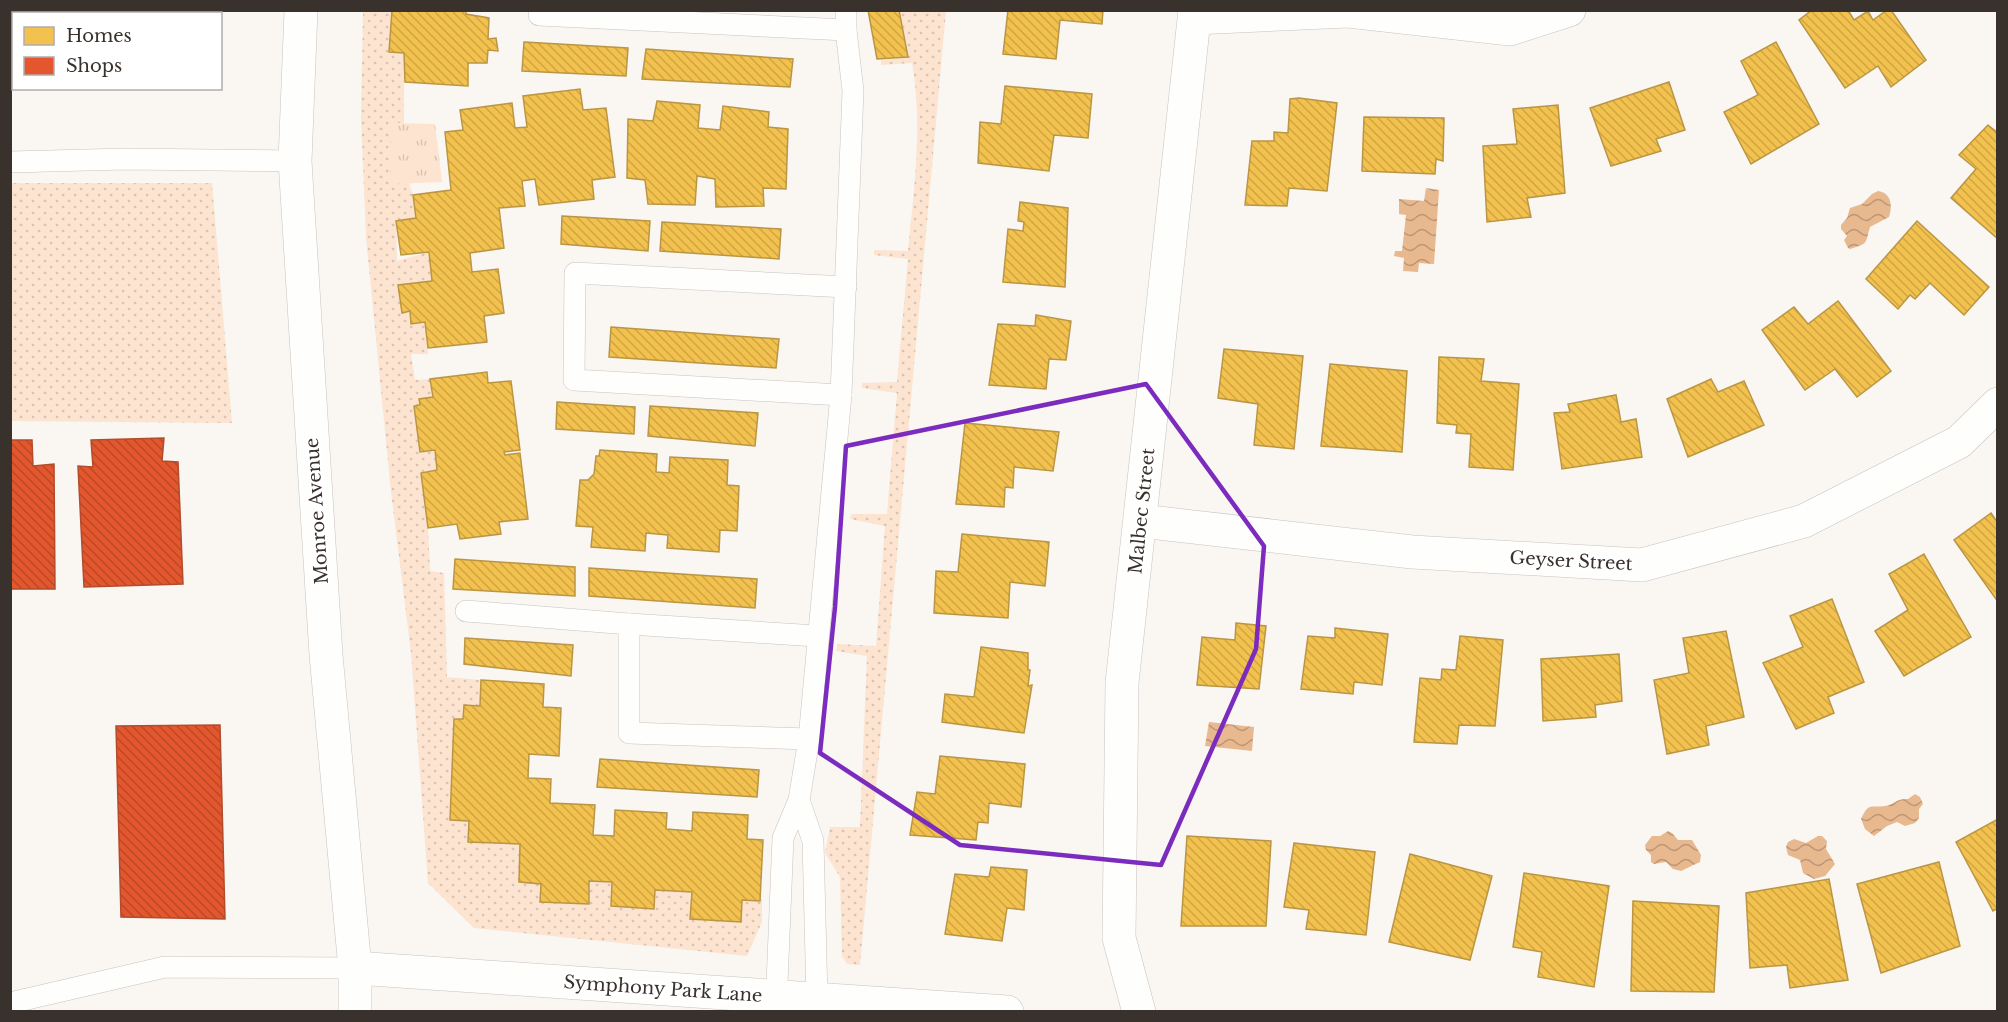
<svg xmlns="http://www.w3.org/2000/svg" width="2008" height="1022" font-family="'Libre Baskerville',serif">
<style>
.grass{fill:url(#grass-dots)}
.park{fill:url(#park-tufts)}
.water{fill:url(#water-waves)}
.homes{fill:url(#homes-back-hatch);stroke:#ba9644;stroke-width:1.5}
.shops{fill:url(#shops-back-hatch);stroke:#b14c2d;stroke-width:1.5}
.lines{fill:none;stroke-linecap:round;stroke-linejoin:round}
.lane-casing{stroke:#c8c3bf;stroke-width:22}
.street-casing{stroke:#c8c3bf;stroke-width:34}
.secondary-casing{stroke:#c8c3bf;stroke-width:34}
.lane{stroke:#fefefd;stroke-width:21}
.street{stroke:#fefefd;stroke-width:33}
.secondary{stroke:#fefefd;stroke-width:33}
.marked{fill:none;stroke:#7b2cbf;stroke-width:4.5;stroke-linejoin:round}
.labels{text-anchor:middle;stroke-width:6;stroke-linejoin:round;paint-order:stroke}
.street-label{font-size:18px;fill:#39312b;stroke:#fff}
</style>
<defs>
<pattern id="grass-dots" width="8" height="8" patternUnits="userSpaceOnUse" patternTransform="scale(1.5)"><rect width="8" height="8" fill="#fce4d0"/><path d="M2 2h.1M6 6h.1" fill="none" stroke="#d9c4b3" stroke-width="1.8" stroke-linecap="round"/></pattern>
<pattern id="park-tufts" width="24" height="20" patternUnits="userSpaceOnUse" patternTransform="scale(1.5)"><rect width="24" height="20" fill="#fce4d0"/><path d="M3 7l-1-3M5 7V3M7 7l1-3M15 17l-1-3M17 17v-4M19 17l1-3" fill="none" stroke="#d9c4b3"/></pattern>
<pattern id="water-waves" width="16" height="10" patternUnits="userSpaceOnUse" patternTransform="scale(1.5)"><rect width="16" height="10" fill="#e8b88f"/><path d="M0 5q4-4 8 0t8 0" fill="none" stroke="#bd9675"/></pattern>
<pattern id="homes-back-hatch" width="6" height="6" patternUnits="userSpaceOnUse" patternTransform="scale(1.5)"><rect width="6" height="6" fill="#f2c14e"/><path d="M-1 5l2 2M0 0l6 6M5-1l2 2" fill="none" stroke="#d0a644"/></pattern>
<pattern id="shops-back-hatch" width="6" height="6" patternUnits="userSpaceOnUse" patternTransform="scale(1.5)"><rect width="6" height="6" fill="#e4572e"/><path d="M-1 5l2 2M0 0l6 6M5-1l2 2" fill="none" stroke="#ba4927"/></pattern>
</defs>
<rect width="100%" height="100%" fill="#faf6f2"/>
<g class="grass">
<polygon points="363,11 392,11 389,51 404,53 404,123 391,123 390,183 409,183 413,195 416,218 396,221 397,261 429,252 432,281 398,285 402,312 410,311 425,322 428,354 411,354 415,380 430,379 433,397 420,399 420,405 414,406 420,452 435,450 437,470 421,473 428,528 430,571 444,573 447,677 481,680 480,706 463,719 454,719 450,820 469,821 520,844 519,882 541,884 541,902 588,904 589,881 612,882 611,906 654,909 655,890 692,892 691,919 740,922 741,899 762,899 762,922 747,956 474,928 428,883 411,653 391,492 366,237 361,117"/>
<path d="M900,11H946L860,965L847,964L842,956L840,877L825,853L830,827H860L867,656L836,651L838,644L876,646L885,526L850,519L851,514H887L897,393L862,388V383L897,382L908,259L874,255V250L908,251C914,190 923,123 912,63L881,65V60L908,58Z"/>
<polygon points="11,183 212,183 232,423 11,421"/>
</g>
<polygon class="park" points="390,123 435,124 442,182 390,184"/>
<g class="water">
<polygon points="1426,188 1439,190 1434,264 1419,263 1418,272 1403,271 1404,258 1394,256 1395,251 1402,251 1406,215 1399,214 1399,199 1424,201"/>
<path d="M1878,191C1891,193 1893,205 1889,217L1870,227C1865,244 1869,243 1850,249L1848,248L1844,240L1847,236L1841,229V225L1847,218L1850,208L1862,204L1872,194Z"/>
<polygon points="1209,722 1254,727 1252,751 1205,746"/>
<path d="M1915,794L1920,797L1923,804L1919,809V818L1915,823L1905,826L1897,822L1887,826L1874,836L1865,829L1861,819C1869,802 1870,808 1885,806C1894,805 1896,798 1908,799Z"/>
<polygon points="1668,831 1672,833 1678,840 1692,840 1701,855 1700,862 1681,871 1673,869 1666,862 1654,864 1651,862 1651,855 1646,850 1645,845 1652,836 1660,836"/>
<polygon points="1818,836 1822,836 1827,841 1826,849 1835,864 1825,876 1814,879 1803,873 1800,860 1788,855 1786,847 1788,842 1794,839 1806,843"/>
</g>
<g class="homes">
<polygon points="392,10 466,10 466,14 489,18 488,39 496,38 498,51 488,50 487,63 468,63 468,86 405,82 404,53 389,52"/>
<polygon points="868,10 899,10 908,57 877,59"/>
<polygon points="1008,10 1103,10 1102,24 1060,20 1056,59 1003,54"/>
<polygon points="1812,10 1848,10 1854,20 1868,11 1873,20 1887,10 1891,10 1926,60 1891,87 1878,66 1845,88 1799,20"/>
<polygon points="524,42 628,48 626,76 522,71"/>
<polygon points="1776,42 1819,124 1751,164 1724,112 1758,95 1741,61"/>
<polygon points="646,49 793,59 790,87 642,79"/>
<polygon points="1669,82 1685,130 1656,139 1661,151 1611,166 1590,108"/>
<polygon points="1005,86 1092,94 1088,138 1054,135 1049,171 978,163 980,122 1001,124"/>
<polygon points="580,89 583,110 606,108 615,177 592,180 594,199 539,205 535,179 522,181 525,206 499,208 504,248 470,253 472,272 498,269 504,313 484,316 487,342 428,348 425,322 411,324 410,311 402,313 398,285 432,281 429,252 401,255 396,221 416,218 413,195 451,190 445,132 463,130 460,110 512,103 515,128 527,127 523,96"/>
<polygon points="1299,98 1337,103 1327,191 1289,188 1287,206 1245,205 1252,141 1274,141 1274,132 1288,133 1290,99"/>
<polygon points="657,101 700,105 698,128 720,130 723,106 769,112 768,127 788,129 786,189 763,188 764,206 716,207 715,179 697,176 695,205 648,204 645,180 627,178 628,119 653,121"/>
<polygon points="1558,105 1565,193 1527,198 1531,217 1487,222 1483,146 1517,144 1513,109"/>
<polygon points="1364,117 1444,118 1443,161 1436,159 1435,174 1362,171"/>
<polygon points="1988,125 1998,133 1998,239 1951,198 1976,169 1959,155"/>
<polygon points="1020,202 1068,208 1065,287 1003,282 1008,229 1023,231 1024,222 1018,221"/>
<polygon points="562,216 650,221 648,251 561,244"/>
<polygon points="1917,221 1989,287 1964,315 1930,283 1915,299 1910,295 1898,309 1866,279"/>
<polygon points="662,222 781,229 779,259 660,251"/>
<polygon points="1838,301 1891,371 1857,397 1835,369 1805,390 1762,330 1794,307 1808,324"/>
<polygon points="1036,315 1071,321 1066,360 1049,359 1046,389 989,385 998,324 1035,326"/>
<polygon points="611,327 779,339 776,368 609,357"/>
<polygon points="1224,349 1303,356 1294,449 1254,445 1258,404 1218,398"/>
<polygon points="1439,357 1484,359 1481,381 1519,384 1513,470 1469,467 1471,434 1456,433 1457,425 1437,423"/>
<polygon points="1330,364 1407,371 1402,452 1321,446"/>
<polygon points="487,372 488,383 511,381 520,450 504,452 505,455 520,453 528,519 499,522 501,534 460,539 457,524 428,528 421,473 437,470 435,450 420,452 414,406 420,405 419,399 433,397 430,379"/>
<polygon points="1711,379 1718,392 1744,381 1764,425 1688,457 1667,399"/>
<polygon points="1616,395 1621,422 1636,419 1642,457 1562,469 1554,413 1570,412 1568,404"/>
<polygon points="557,402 635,407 634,434 556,429"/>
<polygon points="650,406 758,413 755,446 648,436"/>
<polygon points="965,423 1059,432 1053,471 1014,467 1013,488 1005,487 1004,507 956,504"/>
<polygon points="600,450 657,454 656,472 669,473 670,457 728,460 727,485 739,486 737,531 720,530 719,552 667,548 668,535 646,533 645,551 591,547 593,527 576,526 580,480 588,480 594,474 596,456 599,456"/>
<polygon points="1991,513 1998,523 1998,602 1954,540"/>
<polygon points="962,534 1049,542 1045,586 1010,582 1008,618 934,613 936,571 958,572"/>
<polygon points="1924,554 1971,637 1904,676 1875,631 1908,610 1889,574"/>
<polygon points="455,559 575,567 575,596 453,589"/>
<polygon points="589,568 757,579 755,608 589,596"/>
<polygon points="1832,599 1864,682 1828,697 1834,713 1796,729 1763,663 1803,647 1790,616"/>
<polygon points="1236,623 1266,626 1259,689 1197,685 1202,637 1235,640"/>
<polygon points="1335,628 1388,634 1382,685 1354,682 1353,694 1301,689 1308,636 1335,638"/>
<polygon points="1726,631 1744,717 1706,726 1709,745 1667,754 1654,680 1689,673 1683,638"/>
<polygon points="1460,636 1503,640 1495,726 1459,725 1457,744 1414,742 1420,678 1441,680 1442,669 1456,670"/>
<polygon points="465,638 573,645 571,676 464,664"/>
<polygon points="981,647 1028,653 1028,670 1030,670 1028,686 1032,685 1024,733 942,722 945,694 974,697"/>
<polygon points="1619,654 1622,701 1595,705 1596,717 1543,721 1541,659"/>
<polygon points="481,680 544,684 543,707 561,708 559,756 529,754 528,778 551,779 550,803 595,805 593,835 614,836 615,810 667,813 666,829 692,831 693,812 748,815 747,839 763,840 760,901 742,900 741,922 690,919 692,892 655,890 654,909 611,906 612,882 589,881 589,904 540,902 541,884 519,882 520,844 468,842 469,821 450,820 454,719 463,719 464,705 480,706"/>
<polygon points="940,756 1025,764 1021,807 989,803 988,823 978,822 976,840 910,835 917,792 935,794"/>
<polygon points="600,759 759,770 757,797 597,787"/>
<polygon points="1998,819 1998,908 1993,911 1956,842"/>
<polygon points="1187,836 1271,841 1266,926 1181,926"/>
<polygon points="1294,843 1375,852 1366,935 1306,929 1309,910 1284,907"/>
<polygon points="1410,854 1492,876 1470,960 1389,942"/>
<polygon points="1939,862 1960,946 1881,973 1857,884"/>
<polygon points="991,867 1027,870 1024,910 1007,908 1002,941 945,934 955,874 989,877"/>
<polygon points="1524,873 1609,886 1594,987 1538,977 1542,952 1513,947"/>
<polygon points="1829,879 1848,980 1790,988 1787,965 1750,968 1746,893"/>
<polygon points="1633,901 1719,906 1714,992 1631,991"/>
</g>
<g class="shops">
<polygon points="164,438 162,461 178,462 183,584 84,587 78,466 93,467 91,440"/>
<polygon points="10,440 32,440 33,466 54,464 55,589 10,589"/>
<polygon points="220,725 225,919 121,917 116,726"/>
</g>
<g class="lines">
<defs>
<g id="lane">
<polyline points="28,14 30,10"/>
<polyline points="539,15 846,30"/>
<polyline points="10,34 14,30"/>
<polyline points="10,162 126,159 295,161"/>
<polyline points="841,395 574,380 575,273 846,287"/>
<polyline points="466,611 629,624"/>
<polyline points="809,739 629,733 629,624 817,636"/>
<polyline points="799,800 813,841 817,999"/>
<polyline points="10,1003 165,967 355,968"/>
<polyline points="776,1008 783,838 799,800 809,739 841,395 853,91 846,30 846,10"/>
</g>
<g id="street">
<polyline points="1195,18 1348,11 1510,29 1569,10"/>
<polyline points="1141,521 1412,552 1642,565 1804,521 1959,442 1998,404"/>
<polyline points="355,968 1007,1012"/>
<polyline points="1139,1012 1119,938 1122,683 1195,10"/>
</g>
<polyline id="secondary" points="301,10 295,161 326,655 355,968 355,1012"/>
</defs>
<use href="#lane" class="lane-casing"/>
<use href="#street" class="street-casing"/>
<use href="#secondary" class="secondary-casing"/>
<use href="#lane" class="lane"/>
<use href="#street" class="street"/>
<use href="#secondary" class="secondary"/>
</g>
<path class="marked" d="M1146,384L1264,546L1256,649L1161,865L960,845L820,753L835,607L846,446Z"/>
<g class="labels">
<g class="street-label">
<text transform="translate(317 511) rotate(-94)" y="6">Monroe Avenue</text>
<text transform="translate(1142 511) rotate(-84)" y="6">Malbec Street</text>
<text transform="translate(1571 561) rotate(3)" y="6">Geyser Street</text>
<text transform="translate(663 989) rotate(4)" y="6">Symphony Park Lane</text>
</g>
</g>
<rect width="2008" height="1022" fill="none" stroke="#39312b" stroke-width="24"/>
<rect x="12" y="12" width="210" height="78" fill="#ffffff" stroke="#b0adaa" stroke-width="1.5"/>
<rect x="24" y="27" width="30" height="18" fill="#f2c14e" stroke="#b0adaa" stroke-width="1.5"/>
<text x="66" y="42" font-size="18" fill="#39312b">Homes</text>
<rect x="24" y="57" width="30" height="18" fill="#e4572e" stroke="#b0adaa" stroke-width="1.5"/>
<text x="66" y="72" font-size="18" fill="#39312b">Shops</text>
</svg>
